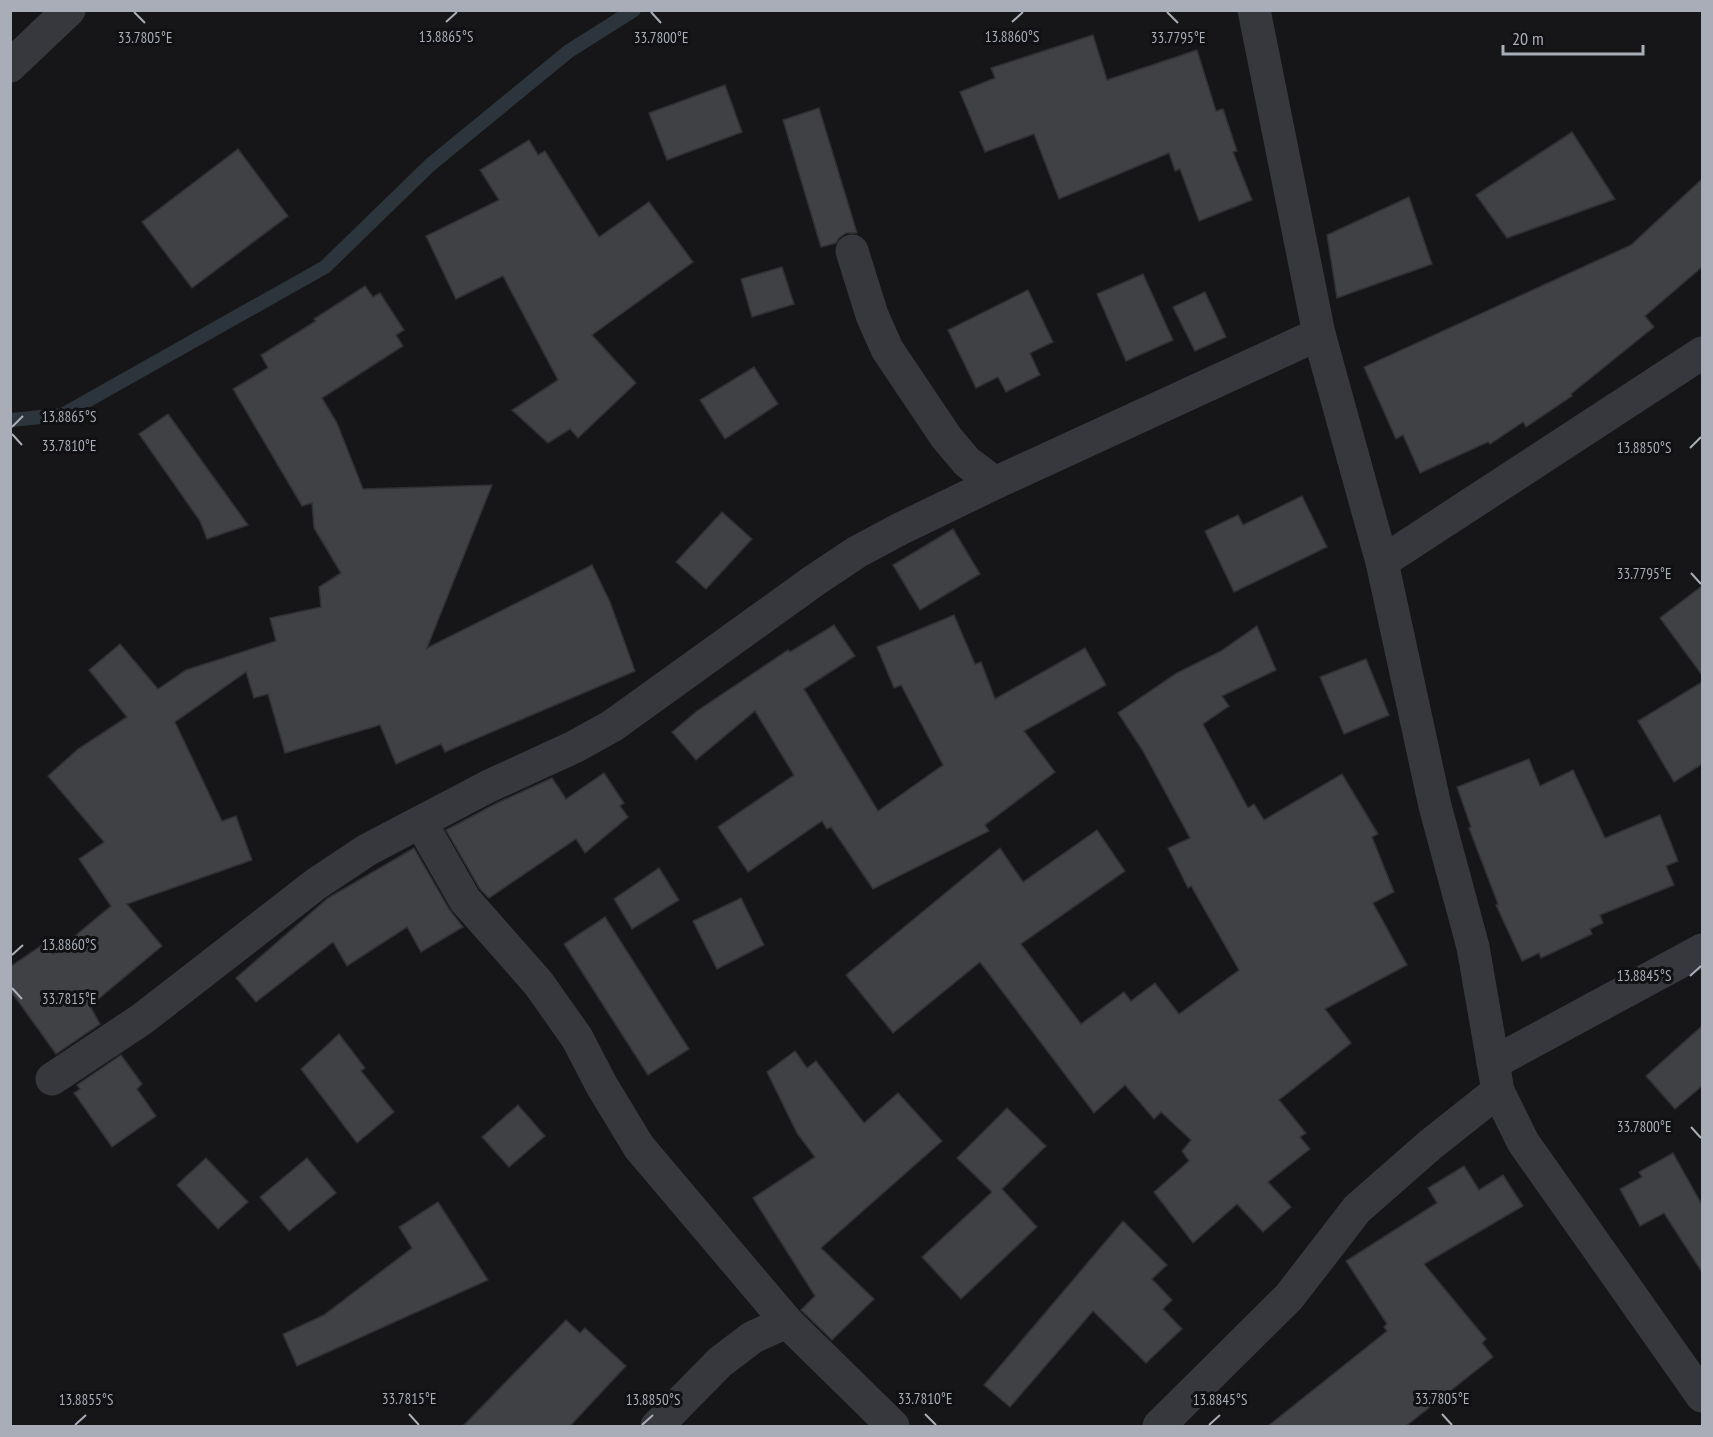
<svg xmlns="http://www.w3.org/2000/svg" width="1713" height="1437" font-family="'PT Sans Narrow',sans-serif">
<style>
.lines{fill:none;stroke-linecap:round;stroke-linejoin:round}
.stream{stroke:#2c353c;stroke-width:14}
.building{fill:#404145;stroke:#303034;stroke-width:1.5}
.minor{stroke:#37383d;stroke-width:33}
.ticks{fill:none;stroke:#a8adb8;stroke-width:2}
.ticks-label{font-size:15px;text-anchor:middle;fill:#a8adb8;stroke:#111113;stroke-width:6;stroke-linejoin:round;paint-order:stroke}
</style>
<rect width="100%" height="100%" fill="#161618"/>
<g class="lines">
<polyline class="stream" points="10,420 62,415 325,267 430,165 569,51 634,10"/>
</g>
<g class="building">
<polygon points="1093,35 1107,80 1197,50 1216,111 1223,109 1237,151 1233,152 1252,200 1199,221 1180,169 1175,171 1169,153 1059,199 1034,134 985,152 960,92 995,78 991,68"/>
<polygon points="725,85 742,132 667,160 649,113"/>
<polygon points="819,108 857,233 846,233 839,238 836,243 821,247 783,120"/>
<polygon points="1572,132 1615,199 1507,238 1476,195"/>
<polygon points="529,140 538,155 545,151 599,237 649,202 693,262 592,335 636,383 578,438 570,429 548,443 512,410 558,380 503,276 456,299 426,236 499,200 480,170"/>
<polygon points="238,149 288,216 192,288 142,222"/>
<polygon points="1702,179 1702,267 1645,316 1654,327 1571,394 1572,396 1526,427 1523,422 1490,444 1488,442 1420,473 1403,435 1396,439 1364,367 1631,245"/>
<polygon points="1409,197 1432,264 1337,298 1327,235"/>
<polygon points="782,267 794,304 752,317 741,279"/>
<polygon points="1143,274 1173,340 1126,361 1097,294"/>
<polygon points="365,286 373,297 380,293 404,330 396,335 403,346 322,398 337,423 363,489 492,485 427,648 592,565 610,602 635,671 445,752 441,744 396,764 380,725 285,753 268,694 254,698 246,672 175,722 222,821 236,816 252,860 127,904 162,946 90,1006 100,1024 56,1054 10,990 10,967 45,943 53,954 111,906 79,859 104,842 48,776 78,749 127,717 89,670 120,644 158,689 186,670 276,641 270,618 321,607 319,587 341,573 314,528 312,503 302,506 233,389 268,368 261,355 316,321 314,319"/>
<polygon points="1028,290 1053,342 1030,353 1040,375 1006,392 998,377 976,388 948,330"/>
<polygon points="1205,292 1226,337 1195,351 1173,307"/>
<polygon points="754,367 778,404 725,439 700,400"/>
<polygon points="168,414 248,525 207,539 200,521 139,434"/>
<polygon points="1302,496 1327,547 1234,592 1205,531 1238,515 1243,525"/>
<polygon points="722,512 752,539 706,589 676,562"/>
<polygon points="953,529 980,574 920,610 893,565"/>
<polygon points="1702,586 1702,675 1660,618"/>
<polygon points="954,615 975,664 981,662 995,699 1085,648 1106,685 1024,731 1055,772 985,825 989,831 873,889 831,827 827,829 822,821 748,872 718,827 794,775 755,711 696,760 672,732 697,711 788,650 790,652 834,625 855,656 804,689 878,811 943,765 901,685 894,688 877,647"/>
<polygon points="1257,626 1276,670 1222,696 1229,706 1203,724 1248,808 1254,804 1264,820 1342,774 1378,834 1372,837 1394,892 1373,903 1407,965 1325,1009 1351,1043 1279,1100 1306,1133 1300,1137 1310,1149 1268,1182 1291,1207 1263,1232 1237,1204 1193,1243 1154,1192 1189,1161 1182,1151 1191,1140 1161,1112 1154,1119 1125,1085 1094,1113 980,962 893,1033 846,975 1000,848 1023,882 1097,830 1125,871 1021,944 1081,1024 1124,992 1131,1001 1155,983 1179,1014 1239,970 1191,886 1188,888 1168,848 1190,838 1143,751 1118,713 1177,673 1221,651"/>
<polygon points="1366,659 1389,715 1344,734 1320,677"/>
<polygon points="1702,682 1702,764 1674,782 1638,721"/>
<polygon points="1529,759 1540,786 1573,770 1605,838 1660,815 1678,861 1666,866 1674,885 1600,915 1603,923 1590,929 1592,934 1541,958 1539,953 1522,961 1496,905 1498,904 1469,828 1471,827 1457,787"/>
<polygon points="604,773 624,803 620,806 628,817 585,853 576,839 489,898 480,889 446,830 497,803 552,778 566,799"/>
<polygon points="414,848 449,909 463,927 421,952 407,927 347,966 333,942 256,1002 236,978 328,898"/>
<polygon points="659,868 679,900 632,929 614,899"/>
<polygon points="741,898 764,945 717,969 693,921"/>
<polygon points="605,917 689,1049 648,1075 564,944"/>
<polygon points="1702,1026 1702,1086 1675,1109 1646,1076"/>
<polygon points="339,1034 365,1068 361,1071 394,1112 357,1143 301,1069"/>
<polygon points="795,1051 807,1068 816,1061 864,1123 898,1093 942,1141 821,1248 874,1299 832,1340 801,1310 815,1296 753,1198 815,1157 797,1133 767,1072"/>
<polygon points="121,1055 142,1084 137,1089 156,1116 112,1147 74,1093 80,1089 77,1085"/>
<polygon points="518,1105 545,1136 509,1167 482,1137"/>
<polygon points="1007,1108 1046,1146 1002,1189 1037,1227 961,1299 922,1257 992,1192 957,1158"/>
<polygon points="1673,1153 1702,1205 1702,1272 1664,1213 1640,1226 1620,1189 1642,1177 1639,1172"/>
<polygon points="206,1158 248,1202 218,1229 177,1185"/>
<polygon points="307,1158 336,1193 289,1231 260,1197"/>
<polygon points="1464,1166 1479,1190 1503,1175 1523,1206 1424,1264 1486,1339 1482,1343 1493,1357 1406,1426 1268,1426 1387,1331 1384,1327 1387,1324 1346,1261 1437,1203 1428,1188"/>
<polygon points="438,1202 488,1280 297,1366 283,1334 324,1315 412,1248 399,1227"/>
<polygon points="1123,1221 1167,1265 1152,1279 1172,1300 1163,1309 1182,1329 1146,1363 1093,1311 1010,1407 984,1385"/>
<polygon points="566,1320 580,1333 585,1328 626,1366 570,1426 463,1426"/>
</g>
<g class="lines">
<g class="minor">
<polyline points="1254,10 1319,334 1382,562 1435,806 1473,947 1498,1091 1523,1142 1702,1396"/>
<polyline points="10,66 69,10"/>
<polyline points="852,251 872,315 887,349 946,437 967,462 995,483"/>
<polyline points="1382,562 1702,353"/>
<polyline points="421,823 465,900 539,984 577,1038 602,1086 639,1147 787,1322 893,1426"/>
<polyline points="1493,1063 1702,950"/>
<polyline points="52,1079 142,1019 316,884 367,850 489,786 574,747 612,726 815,580 857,552 900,529 995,483 1319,334"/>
<polyline points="657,1426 720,1362 753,1337 787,1322"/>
<polyline points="1159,1426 1289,1297 1357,1209 1430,1145 1498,1091"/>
</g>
</g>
<path class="ticks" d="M134,12L145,23M651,12L661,23M1167,12L1178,23M446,22L457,12M1012,22L1023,12M12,427L23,416M12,434L22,445M1690,448L1701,437M1691,573L1701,584M12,955L23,945M1690,976L1701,966M12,988L22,999M1691,1127L1701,1138M409,1414L419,1425M925,1414L936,1425M1442,1414L1452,1425M75,1425L86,1415M642,1425L653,1415M1209,1425L1220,1415"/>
<g class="ticks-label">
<text x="446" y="42">13.8865°S</text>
<text x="1012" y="42">13.8860°S</text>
<text x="145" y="43">33.7805°E</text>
<text x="661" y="43">33.7800°E</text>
<text x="1178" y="43">33.7795°E</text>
<text x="69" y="422">13.8865°S</text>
<text x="69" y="451">33.7810°E</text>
<text x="1644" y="453">13.8850°S</text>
<text x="1644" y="579">33.7795°E</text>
<text x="69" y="950">13.8860°S</text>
<text x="1644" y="981">13.8845°S</text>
<text x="69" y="1004">33.7815°E</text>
<text x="1644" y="1132">33.7800°E</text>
<text x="409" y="1404">33.7815°E</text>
<text x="925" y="1404">33.7810°E</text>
<text x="1442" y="1404">33.7805°E</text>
<text x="86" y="1405">13.8855°S</text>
<text x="653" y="1405">13.8850°S</text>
<text x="1220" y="1405">13.8845°S</text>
</g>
<rect width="1713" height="1437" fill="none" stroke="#a8adb8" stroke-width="24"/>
<path d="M1503 45v9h140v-9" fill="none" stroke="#a8adb8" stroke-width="3"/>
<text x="1512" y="45" font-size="18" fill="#a8adb8" stroke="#111113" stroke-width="4.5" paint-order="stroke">20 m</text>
</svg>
